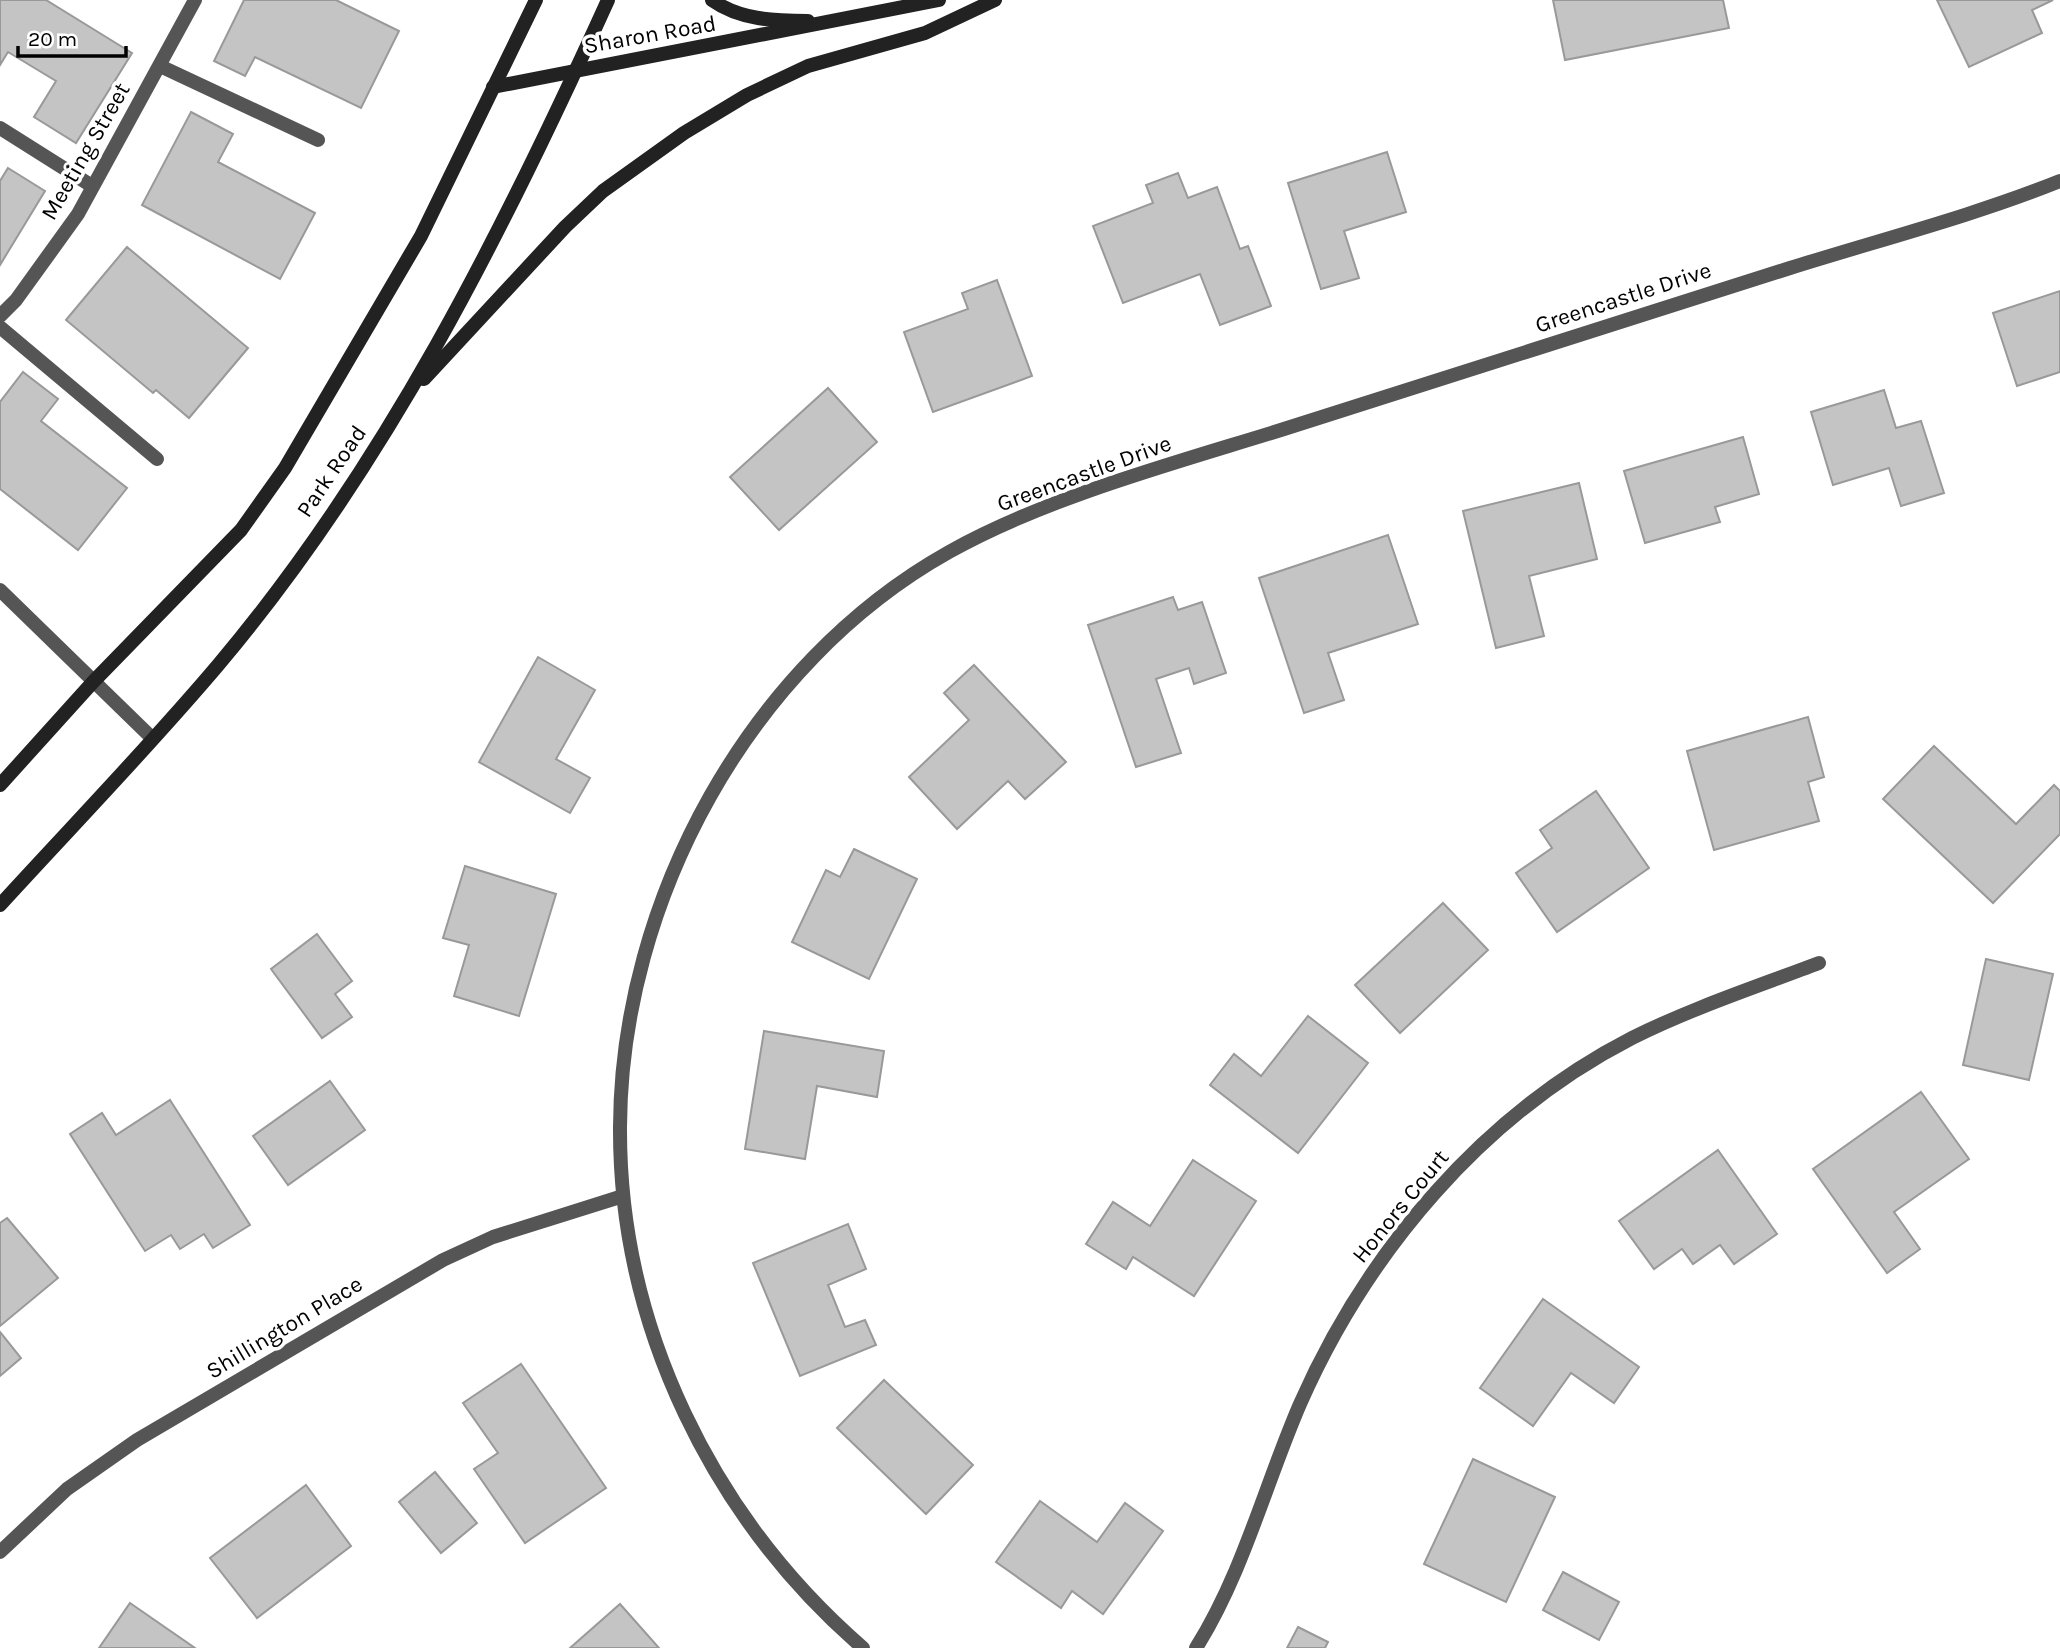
<svg xmlns="http://www.w3.org/2000/svg" width="2060" height="1648" font-family="Karla,sans-serif">
<style>
.building{fill:#c4c4c4;stroke:#999;stroke-width:2}
.lines{fill:none;stroke-linecap:round;stroke-linejoin:round}
.lane{stroke:#555;stroke-width:14}
.street{stroke:#555;stroke-width:14}
.secondary{stroke:#222;stroke-width:14}
.labels{text-anchor:middle;stroke-width:7;stroke-linejoin:round;paint-order:stroke}
.street-label{font-size:23px;fill:#000;stroke:#fff}
</style>
<rect width="100%" height="100%" fill="#fff"/>
<g class="building">
<polygon points="0,0 46,0 132,53 76,143 34,117 56,81 8,52 0,65"/>
<polygon points="244,0 336,0 399,31 361,108 255,57 245,76 214,61"/>
<polygon points="1553,0 1723,0 1729,28 1565,60"/>
<polygon points="1937,0 2053,0 2032,10 2042,33 1969,67"/>
<polygon points="191,112 233,134 218,162 315,213 280,279 142,205"/>
<polygon points="1387,152 1406,212 1344,231 1359,278 1321,289 1288,183"/>
<polygon points="8,168 45,191 0,265 0,181"/>
<polygon points="1178,173 1188,198 1217,187 1240,249 1248,246 1271,306 1220,325 1200,274 1123,303 1093,226 1153,203 1146,185"/>
<polygon points="127,247 248,348 189,418 156,390 153,393 66,320"/>
<polygon points="997,280 1032,376 933,412 904,332 968,309 962,293"/>
<polygon points="2060,291 2060,372 2017,386 1993,313"/>
<polygon points="23,372 58,399 41,421 127,488 78,550 0,489 0,402"/>
<polygon points="828,388 877,442 779,530 730,477"/>
<polygon points="1884,390 1896,428 1921,421 1944,493 1901,506 1889,468 1833,485 1811,412"/>
<polygon points="1743,437 1759,494 1715,507 1720,522 1645,543 1624,471"/>
<polygon points="1579,483 1597,559 1529,576 1544,636 1496,648 1463,511"/>
<polygon points="1388,535 1418,624 1328,653 1344,700 1304,713 1259,578"/>
<polygon points="1173,597 1178,610 1202,602 1226,673 1194,684 1189,668 1156,679 1181,753 1136,767 1088,625"/>
<polygon points="538,657 595,690 556,759 590,778 570,813 479,762"/>
<polygon points="974,665 1066,762 1025,799 1008,781 957,829 909,777 969,720 944,693"/>
<polygon points="1808,717 1824,777 1808,782 1819,821 1714,850 1687,751"/>
<polygon points="1934,746 2016,824 2054,785 2060,791 2060,834 1993,903 1883,799"/>
<polygon points="1596,791 1649,868 1557,932 1516,873 1552,848 1540,830"/>
<polygon points="854,849 917,879 869,979 792,942 826,870 840,877"/>
<polygon points="465,866 556,894 519,1016 454,996 469,945 443,938"/>
<polygon points="1443,903 1488,950 1400,1033 1355,985"/>
<polygon points="317,934 352,981 335,994 352,1017 322,1038 271,969"/>
<polygon points="1986,959 2053,974 2029,1080 1963,1065"/>
<polygon points="1308,1016 1368,1063 1298,1153 1210,1085 1234,1054 1261,1076"/>
<polygon points="764,1031 884,1051 877,1097 817,1086 805,1159 745,1149"/>
<polygon points="330,1081 365,1130 288,1185 253,1136"/>
<polygon points="1921,1092 1969,1159 1894,1212 1920,1249 1887,1273 1813,1169"/>
<polygon points="170,1100 250,1225 213,1248 204,1234 180,1249 171,1235 145,1251 70,1134 102,1113 116,1135"/>
<polygon points="1718,1150 1777,1234 1734,1264 1720,1245 1693,1264 1682,1249 1654,1269 1619,1221"/>
<polygon points="1193,1160 1256,1201 1194,1296 1133,1257 1126,1269 1086,1244 1113,1202 1150,1226"/>
<polygon points="7,1218 58,1278 0,1326 0,1223"/>
<polygon points="848,1224 866,1269 828,1285 845,1327 865,1320 876,1345 800,1376 753,1263"/>
<polygon points="1543,1299 1639,1367 1614,1403 1571,1373 1533,1426 1480,1388"/>
<polygon points="0,1332 21,1358 0,1376"/>
<polygon points="521,1364 606,1488 525,1543 474,1469 498,1453 463,1403"/>
<polygon points="884,1380 973,1465 926,1514 837,1428"/>
<polygon points="1473,1459 1555,1497 1506,1602 1424,1564"/>
<polygon points="435,1472 477,1523 441,1553 399,1502"/>
<polygon points="306,1485 351,1546 257,1618 210,1558"/>
<polygon points="1040,1501 1097,1542 1125,1503 1163,1531 1103,1614 1072,1591 1061,1608 996,1562"/>
<polygon points="1563,1572 1619,1602 1599,1640 1543,1610"/>
<polygon points="130,1603 195,1648 99,1648"/>
<polygon points="620,1604 659,1648 570,1648"/>
<polygon points="1298,1627 1328,1642 1325,1648 1287,1648"/>
</g>
<g class="lines">
<g class="lane">
<polyline points="160,66 318,140"/>
<polyline points="0,128 92,186"/>
<polyline points="0,327 157,459"/>
</g>
<g class="street">
<polyline points="0,316 16,300 78,214 195,0"/>
<polyline points="0,590 152,738"/>
<polyline points="0,1552 67,1489 137,1440 443,1260 493,1237 623,1196"/>
<path d="M863,1648C713,1518 619,1327 620,1127C621,901 749,664 949,552C1047,497 1175,463 1284,429C1453,375 1621,322 1790,268C1879,240 1973,216 2060,181"/>
<path d="M1196,1648C1243,1573 1265,1485 1300,1404C1367,1252 1482,1115 1632,1038C1692,1008 1756,987 1819,963"/>
</g>
<g class="secondary">
<path d="M712,0C740,20 775,21 808,21"/>
<polyline points="493,87 939,0"/>
<polyline points="424,379 565,227 603,191 684,133 747,95 808,66 925,33 995,0"/>
<polyline points="0,785 93,682 241,530 285,468 421,236 536,0"/>
<path d="M0,905C73,825 149,747 219,664C385,467 502,234 608,0"/>
</g>
</g>
<g class="labels">
<g class="street-label">
<text transform="translate(650 34) rotate(-10)" y="8">Sharon Road</text>
<text transform="translate(85 151) rotate(-60)" y="8">Meeting Street</text>
<text transform="translate(1623 297) rotate(-18)" y="8">Greencastle Drive</text>
<text transform="translate(331 471) rotate(-56)" y="8">Park Road</text>
<text transform="translate(1084 473) rotate(-20)" y="8">Greencastle Drive</text>
<text transform="translate(1400 1206) rotate(-51)" y="8">Honors Court</text>
<text transform="translate(284 1327) rotate(-31)" y="8">Shillington Place</text>
</g>
</g>
<path d="M18 46v10h108v-10" fill="none" stroke="#000000" stroke-width="3.5"/>
<text x="28" y="46" font-size="21" fill="#000000" stroke="#ffffff" stroke-width="5" paint-order="stroke">20 m</text>
</svg>
